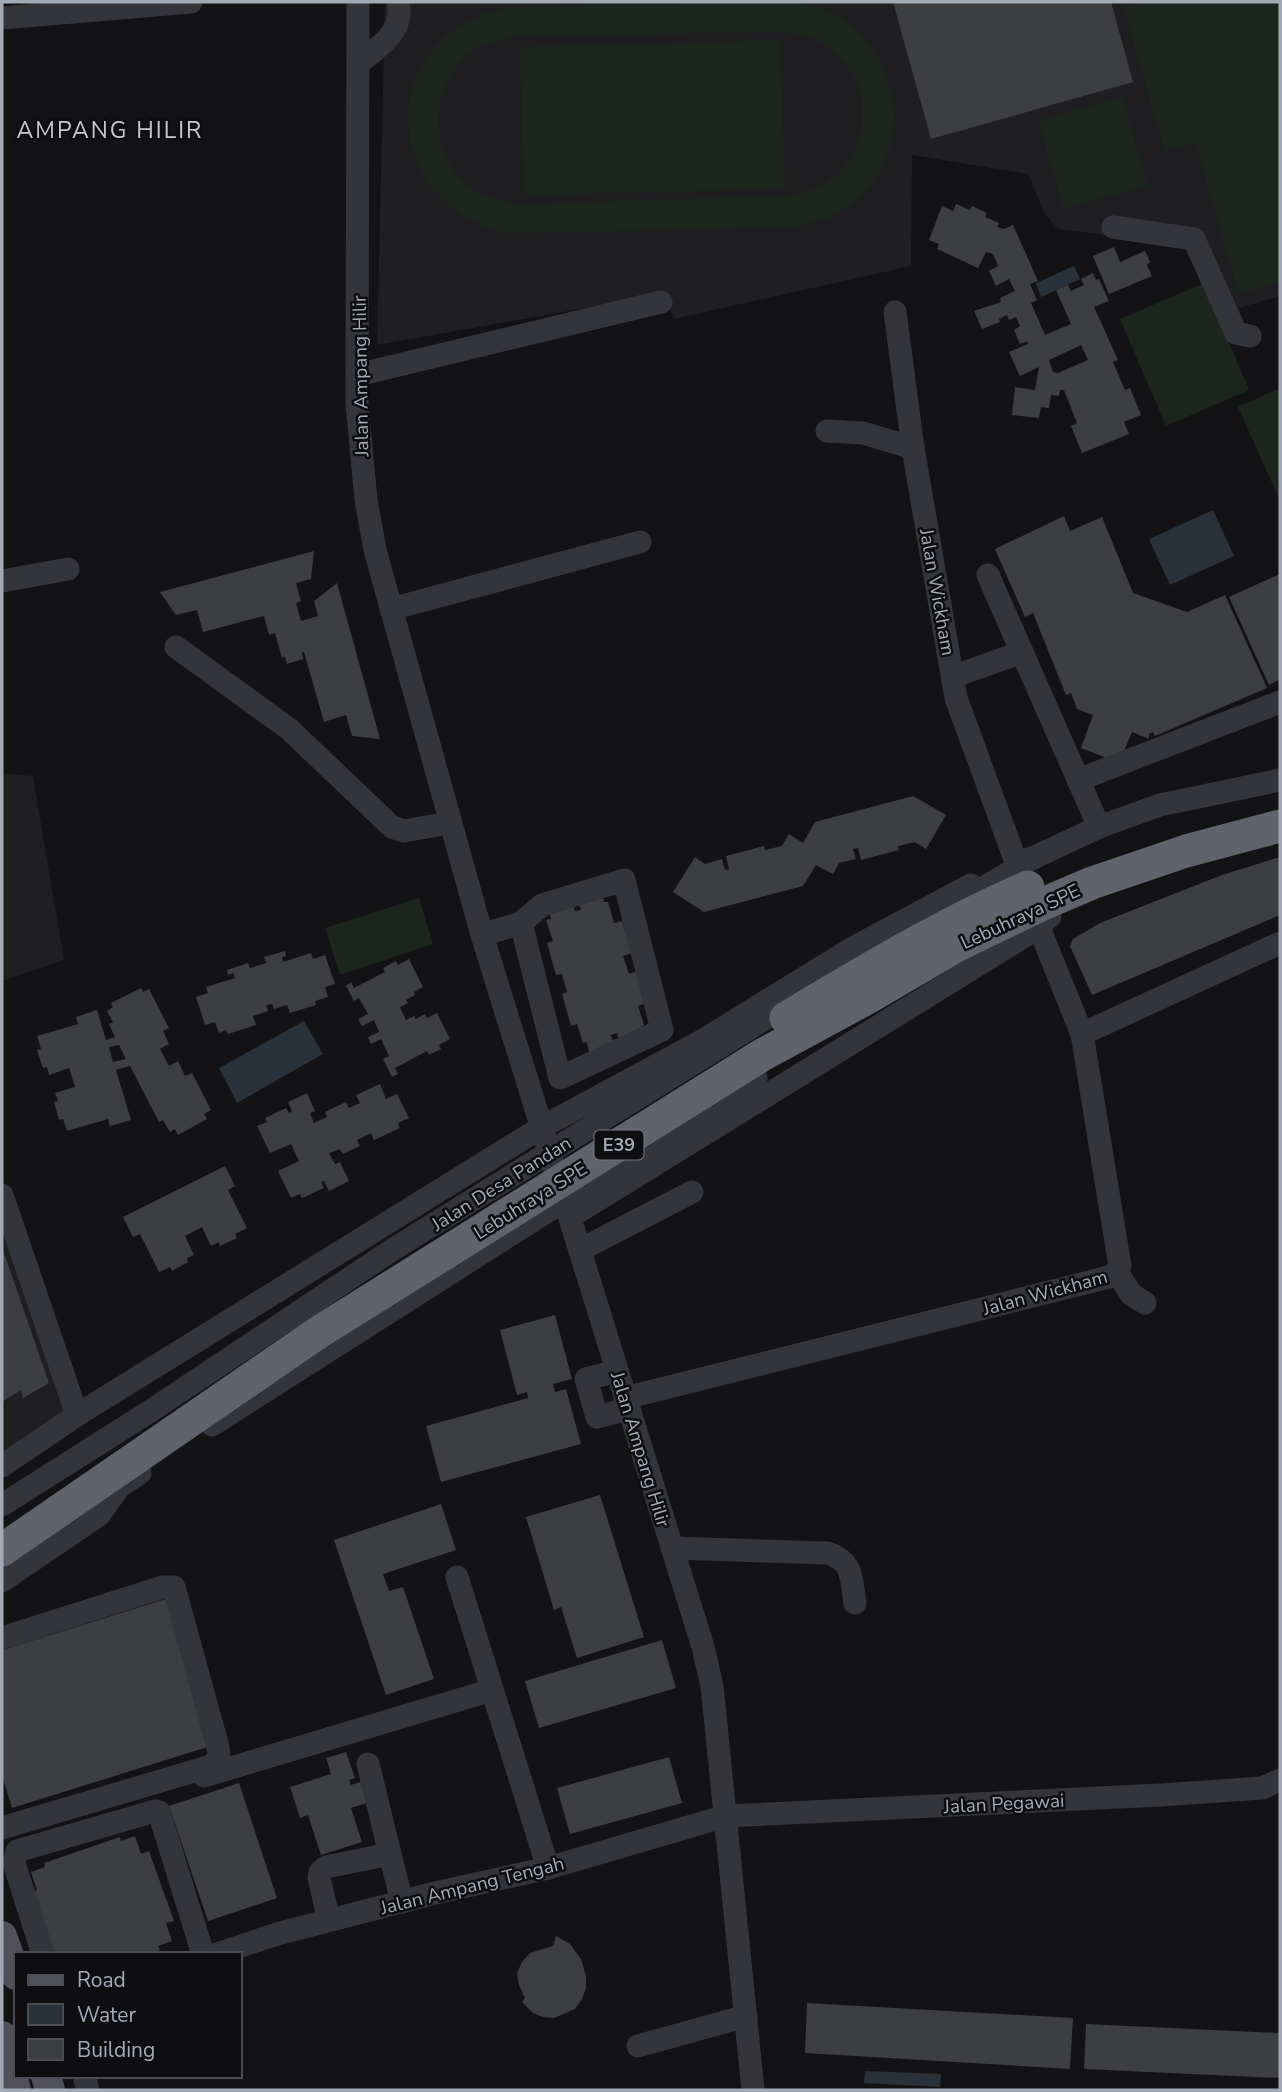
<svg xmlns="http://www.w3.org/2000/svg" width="1282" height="2092" font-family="'Nunito Sans',sans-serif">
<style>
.built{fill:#1f1f22}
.garden{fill:#1d251f;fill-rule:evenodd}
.water{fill:#29313a}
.building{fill:#3d3e42;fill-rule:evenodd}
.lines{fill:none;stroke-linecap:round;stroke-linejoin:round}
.minor{stroke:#34353a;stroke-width:23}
.major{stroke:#50515a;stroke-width:30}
.minor-bridge{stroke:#34353a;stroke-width:23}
.highway-bridge{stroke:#60626c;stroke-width:33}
.labels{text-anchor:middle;stroke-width:5;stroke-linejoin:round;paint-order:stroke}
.shield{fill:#0e0e10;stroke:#777a84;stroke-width:2}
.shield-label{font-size:18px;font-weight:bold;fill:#a4a9b6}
.street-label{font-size:19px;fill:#a4a9b6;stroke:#0e0e10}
.quarter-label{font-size:23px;letter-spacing:2px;fill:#c5c8d2;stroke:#0e0e10}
</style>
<rect width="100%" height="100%" fill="#131315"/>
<g class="built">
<polygon points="385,2 1280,2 1280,296 1239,308 1188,245 1058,229 1045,214 1028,174 912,155 911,266 674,319 664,294 377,345"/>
<polygon points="2,773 33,776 64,960 2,981"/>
<polygon points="2,1216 68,1412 2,1456"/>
</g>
<g class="garden">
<path d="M753,2C781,2 807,1 832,13C904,50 917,156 850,205C831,220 809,225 785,228L506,233C370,201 378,21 518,7ZM780,32C797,34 811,36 826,46C872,74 876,149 830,180C816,190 801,193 784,196L523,204C506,202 492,199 477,191C427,162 428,91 468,55C482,43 501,40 519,36Z"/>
<polygon points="1142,2 1280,2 1280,282 1239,294 1195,142 1165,151 1123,7"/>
<polygon points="780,40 785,189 524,195 520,47"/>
<polygon points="1122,97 1147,185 1064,209 1038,121"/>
<polygon points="1204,283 1249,390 1166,426 1120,319"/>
<polygon points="1280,388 1280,501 1238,407"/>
<polygon points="419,898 433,944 340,975 325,928"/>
</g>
<g class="water">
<polygon points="1074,266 1080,279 1041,297 1036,283"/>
<polygon points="1213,510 1234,556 1170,585 1149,539"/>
<polygon points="304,1021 323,1054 237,1103 219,1068"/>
<polygon points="865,2071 941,2074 940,2087 864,2083"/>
</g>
<g class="building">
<polygon points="893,2 1111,2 1133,82 931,139"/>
<path d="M956,204L970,210L972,206L987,213L985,217L999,223L997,227L1004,229L1013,225L1038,281L1030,284L1037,300L1031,303L1045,335L1071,324L1056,290L1068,285L1071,291L1084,285L1081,279L1093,273L1096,280L1099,279L1109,301L1094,307L1118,360L1113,362L1125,390L1130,388L1141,415L1124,422L1129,434L1082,453L1071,426L1077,423L1064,390H1060L1059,396L1051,395L1049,408L1041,407L1039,418L1012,415L1015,387L1035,390L1039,367L1020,376L1009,352L1028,344L1027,341L1020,344L1014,330L1020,326L1016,317L1009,320L1007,315L999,319L1000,322L982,329L974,311L1001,302L1000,298L1015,291L1009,279L996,286L989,271L998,266L993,254L986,252L978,268L937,249L939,244L929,240L942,206L953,211ZM1081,345L1088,360L1058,373L1053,372L1049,360Z"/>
<polygon points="1114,247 1120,262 1145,251 1150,262 1147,265 1152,276 1109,294 1093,256"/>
<polygon points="1064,516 1070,531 1102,517 1133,593 1187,612 1225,595 1267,688 1155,736 1153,732 1149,734 1149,739 1132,732 1119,763 1081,748 1093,715 1077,709 1071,693 1066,695 1033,613 1025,617 995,549"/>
<polygon points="314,551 311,579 296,583 301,601 296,603 301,621 318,616 314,601 337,583 380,739 352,736 346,715 324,722 304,652 302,652 303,659 287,664 285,657 282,658 275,633 269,635 264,616 203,632 197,610 176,615 160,592"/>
<polygon points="1280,574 1280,679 1269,685 1229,597"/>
<polygon points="913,796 946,815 926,849 915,842 898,846 899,850 861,860 858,848 853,849 856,859 839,863 833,874 816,865 803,886 704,912 673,892 695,857 705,864 722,859 725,870 729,869 726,856 764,846 765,850 782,846 789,834 803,843 815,822"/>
<polygon points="1280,857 1280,915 1092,995 1070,946 1073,939 1100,923 1222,875"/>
<polygon points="602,893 604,902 608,902 614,923 622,921 632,953 623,956 629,974 637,971 646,1003 638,1006 644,1025 640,1027 643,1036 620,1043 617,1033 611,1035 614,1044 589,1052 587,1042 583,1043 577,1024 571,1026 562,994 567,992 562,974 556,975 547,943 553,941 546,920 551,919 548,909 572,902 575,911 581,910 577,900"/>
<polygon points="285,951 286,956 282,957 283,962 311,953 313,959 325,955 335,984 325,987 328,997 315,1001 316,1005 290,1013 287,1005 274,1009 272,1004 266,1005 268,1011 253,1016 256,1025 228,1034 226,1030 219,1033 215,1022 205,1025 196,997 208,993 206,987 235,978 233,973 228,975 227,970 248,963 250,968 266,963 264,957"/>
<polygon points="409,959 423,987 414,992 415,995 406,1000 408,1003 400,1007 406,1020 414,1016 416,1019 425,1014 427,1018 437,1013 450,1039 439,1045 441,1049 429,1055 427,1051 395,1068 398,1074 392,1077 383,1059 389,1056 381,1039 371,1044 368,1037 379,1032 374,1020 362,1026 358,1019 368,1014 359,998 354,1001 346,986 351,982 354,988 385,972 383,968 396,961 398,965"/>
<path d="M141,988L143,992L149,989L169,1028L163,1031L169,1044L160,1049L169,1066L178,1061L185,1076L192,1073L211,1110L204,1114L207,1119L178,1135L175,1129L170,1132L163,1120L159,1122L130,1066L116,1070L131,1120L110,1126L108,1119L67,1131L63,1119L59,1120L54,1102L58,1101L55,1093L75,1087L69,1068L49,1075L47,1067L43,1068L37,1050L41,1049L37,1036L78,1024L76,1017L97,1010L106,1040L115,1037L109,1024L113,1022L107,1011L113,1007L111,1003ZM119,1045L126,1059L113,1062L109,1047Z"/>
<polygon points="380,1084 386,1099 397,1094 409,1118 398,1123 400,1128 374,1140 371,1133 357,1140 360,1146 343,1154 340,1149 329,1153 335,1164 340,1162 349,1181 329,1191 324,1181 321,1182 324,1188 302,1198 300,1194 291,1198 278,1171 299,1161 291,1144 270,1153 257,1126 267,1122 265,1118 286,1108 289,1113 292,1111 288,1102 307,1093 315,1111 310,1113 314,1123 327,1117 325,1112 346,1102 349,1108 360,1103 356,1095"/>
<polygon points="225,1166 235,1186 228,1190 247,1228 235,1234 237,1238 220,1246 219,1242 211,1246 202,1227 185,1236 194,1255 187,1258 188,1262 172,1271 170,1267 159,1272 140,1234 133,1237 123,1217"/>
<polygon points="2,1247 49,1383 23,1398 21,1390 2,1402"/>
<polygon points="555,1315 572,1379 553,1384 555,1392 566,1389 581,1444 441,1482 426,1426 528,1398 527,1392 517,1395 500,1330"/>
<polygon points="600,1495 644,1637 577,1658 561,1607 554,1610 526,1517"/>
<polygon points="441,1504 456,1550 383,1574 389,1591 403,1587 434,1679 386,1695 334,1540"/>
<polygon points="169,1598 214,1745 12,1808 2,1775 2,1650"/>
<polygon points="662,1640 676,1688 539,1728 525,1681"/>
<polygon points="346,1752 355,1778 349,1780 351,1785 363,1781 370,1802 351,1808 362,1842 321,1855 308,1815 300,1818 290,1787 331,1774 326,1758"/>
<polygon points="669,1757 682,1803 570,1834 557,1788"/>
<polygon points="239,1783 277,1898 208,1921 169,1806"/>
<polygon points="135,1836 141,1854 149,1851 174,1921 166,1923 172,1941 158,1946 160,1950 149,1954 52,1954 30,1893 37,1890 31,1872 45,1867 44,1863 120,1837 121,1841"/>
<polygon points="556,1936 570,1944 581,1959 586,1976 586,1988 582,1999 575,2009 554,2018 543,2017 533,2013 522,2002 525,1998 519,1985 517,1973 522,1962 530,1953 553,1946"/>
<polygon points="807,2003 1073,2018 1070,2069 805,2053"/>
<polygon points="1086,2024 1280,2033 1280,2078 1084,2069"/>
</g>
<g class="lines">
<g class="minor">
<polyline points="358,2 357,404 366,500 375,550 482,935 703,1647 712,1686 753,2090"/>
<polyline points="2,18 191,2"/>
<path d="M358,64C378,47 405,32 398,2"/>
<polyline points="1113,227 1194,239 1236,333 1250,336"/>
<polyline points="895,312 913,448 956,698 1016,862"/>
<polyline points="357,375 661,302"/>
<polyline points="827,431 863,433 913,448"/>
<polyline points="988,575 1099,827"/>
<polyline points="2,581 68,569"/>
<polyline points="391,609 640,542"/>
<polyline points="176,647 289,729 392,827 404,831 449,823"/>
<polyline points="952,677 1022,652"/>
<polyline points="1078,780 1280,702"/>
<polyline points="1017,862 1035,857 1099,827 1160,805 1280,780"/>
<polygon points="624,880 662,1030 560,1078 521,923 542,905"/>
<polyline points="482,935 521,923"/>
<polyline points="1082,1034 1280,943"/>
<polyline points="2,1195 77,1415"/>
<polyline points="570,1217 1028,934 1050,916"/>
<polyline points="580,1250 692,1192"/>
<polyline points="1117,1272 1131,1294 1145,1303"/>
<polyline points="617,1371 586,1379 597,1417 628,1409"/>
<polyline points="625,1398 1109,1277 1117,1272 1120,1266 1082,1034 1038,925"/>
<polyline points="212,1425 416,1295"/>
<polyline points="2,1466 77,1415 542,1127 705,1039 851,949 971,885"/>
<polyline points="2,1505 152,1410 392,1250"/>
<path d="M672,1548L828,1553C854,1562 851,1579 855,1603"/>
<polyline points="457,1577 548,1868"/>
<polyline points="2,1581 99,1515 119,1487 140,1473"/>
<polyline points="2,1638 163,1587 174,1587 218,1747 219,1758 211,1766 2,1828"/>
<polyline points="368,1764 390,1854"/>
<polyline points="204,1776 492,1690"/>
<polyline points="329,1920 319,1878 320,1872 326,1867 390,1854 402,1902"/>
<polyline points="43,1954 14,1863 17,1851 155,1811 159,1812 203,1954"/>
<polyline points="217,1954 277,1934 435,1893 548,1868 726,1816 1161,1795 1262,1788 1280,1780"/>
<polyline points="638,2046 746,2016"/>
<polyline points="84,2076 88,2090"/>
</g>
<g class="major">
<polyline points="2,1936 16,1975"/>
<polyline points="2,2036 16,2090"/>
<polyline points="46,2076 50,2090"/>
</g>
<g class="minor-bridge">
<polyline points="943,912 1035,857"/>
<polyline points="392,1250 797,999"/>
<polyline points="416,1295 756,1078"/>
</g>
<g class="highway-bridge">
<path d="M786,1018C865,971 943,924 1028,887"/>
<polyline points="2,1550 319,1332 762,1055 869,997 956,946 1045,903 1092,883 1186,851 1280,826"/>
</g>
</g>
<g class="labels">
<rect class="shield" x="594.5" y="1130.5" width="49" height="29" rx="5"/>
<g class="shield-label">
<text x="619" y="1151">E39</text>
</g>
<g class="street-label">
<text transform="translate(360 376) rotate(-91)" y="7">Jalan Ampang Hilir</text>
<text transform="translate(938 592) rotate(80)" y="7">Jalan Wickham</text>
<text transform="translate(1020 916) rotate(-25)" y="7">Lebuhraya SPE</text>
<text transform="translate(501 1183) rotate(-32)" y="7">Jalan Desa Pandan</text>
<text transform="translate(530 1200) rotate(-32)" y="7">Lebuhraya SPE</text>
<text transform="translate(1045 1292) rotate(-15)" y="7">Jalan Wickham</text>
<text transform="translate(641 1449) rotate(73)" y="7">Jalan Ampang Hilir</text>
<text transform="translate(1004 1803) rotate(-3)" y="7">Jalan Pegawai</text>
<text transform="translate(472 1885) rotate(-14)" y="7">Jalan Ampang Tengah</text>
</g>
<g class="quarter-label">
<text x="110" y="138">AMPANG HILIR</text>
</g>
</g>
<rect width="1282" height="2092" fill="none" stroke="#a4a9b6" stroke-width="7"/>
<rect x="14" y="1952" width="228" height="126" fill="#0e0e10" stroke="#4a4c52" stroke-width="2"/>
<rect x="28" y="1975" width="35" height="10" fill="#50515a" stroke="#4a4c52" stroke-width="2"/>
<text x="77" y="1987" font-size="21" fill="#a4a9b6">Road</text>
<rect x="28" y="2004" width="35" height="21" fill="#29313a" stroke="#4a4c52" stroke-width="2"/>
<text x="77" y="2022" font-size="21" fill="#a4a9b6">Water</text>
<rect x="28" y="2039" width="35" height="21" fill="#3d3e42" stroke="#4a4c52" stroke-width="2"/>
<text x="77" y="2057" font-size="21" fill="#a4a9b6">Building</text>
</svg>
